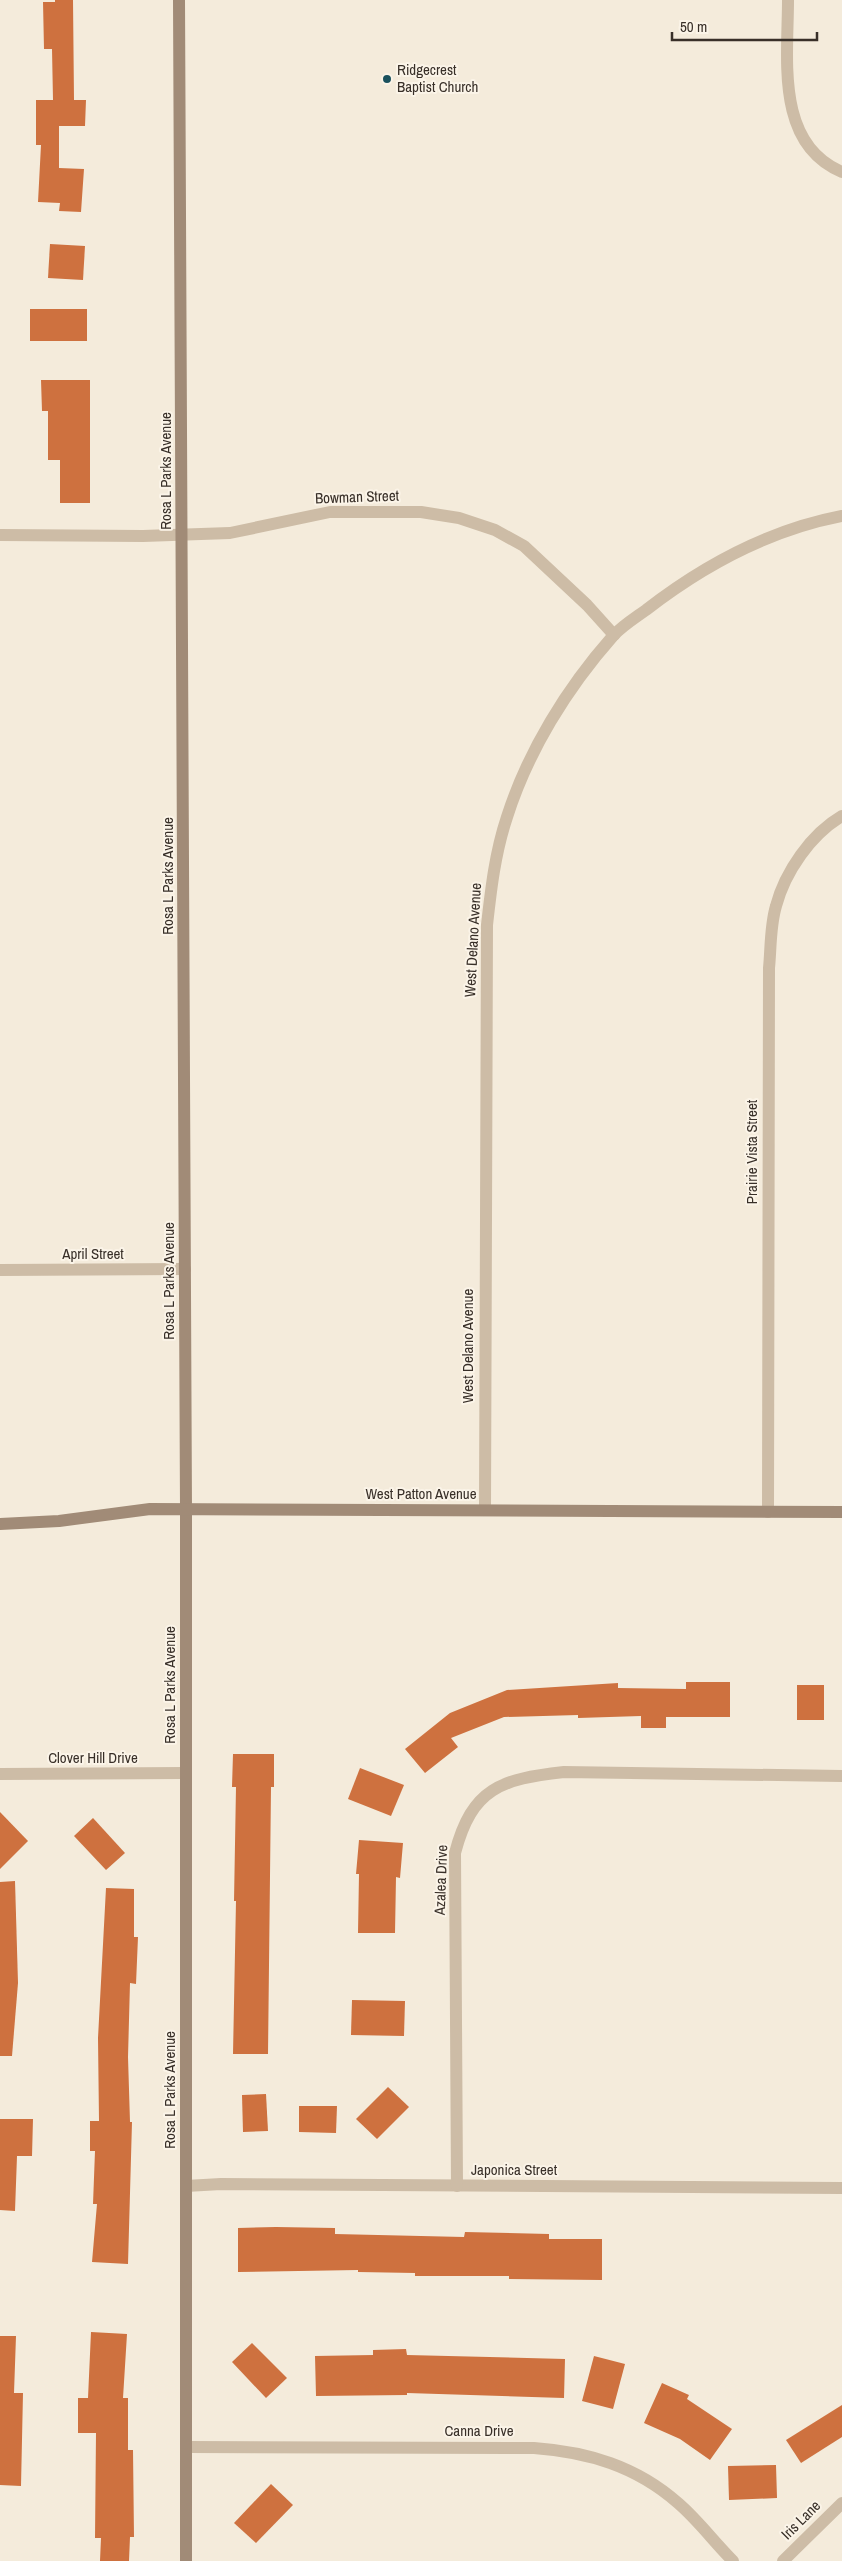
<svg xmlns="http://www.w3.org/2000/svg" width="842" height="2561" font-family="'Archivo Narrow',sans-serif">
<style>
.building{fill:#ce713f}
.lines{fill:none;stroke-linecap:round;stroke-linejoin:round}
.street{stroke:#cdbca6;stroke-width:12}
.secondary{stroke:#a18b77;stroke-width:12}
.poi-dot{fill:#1a515d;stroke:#fbf4e8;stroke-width:2}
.labels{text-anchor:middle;stroke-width:4;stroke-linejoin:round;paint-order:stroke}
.poi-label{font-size:15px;fill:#382f28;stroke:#fbf4e8;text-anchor:start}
.street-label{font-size:15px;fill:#382f28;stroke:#fbf4e8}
</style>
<rect width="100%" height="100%" fill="#f4ebdb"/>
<g class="building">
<polygon points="55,0 73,0 74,100 86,100 85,126 59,126 59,168 84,169 81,212 59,211 60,203 38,202 41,145 36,145 36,100 53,100 52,49 44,49 43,2 55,2"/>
<polygon points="50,244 85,246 83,280 48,278"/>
<rect x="30" y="309" width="57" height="32"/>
<polygon points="41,380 90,380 90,503 60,503 60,460 48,460 48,411 42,411"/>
<polygon points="686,1682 730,1682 730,1717 666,1717 666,1728 641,1728 641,1716 578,1718 578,1715 504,1717 451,1738 458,1747 425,1773 405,1749 450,1713 507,1690 618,1683 618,1688 686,1689"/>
<rect x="797" y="1685" width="27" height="35"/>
<polygon points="233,1754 274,1754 274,1787 271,1787 268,2054 233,2054 236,1901 234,1901 236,1787 232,1787"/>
<polygon points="360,1768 404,1785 391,1816 348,1799"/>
<polygon points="0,1812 28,1841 0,1869"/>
<polygon points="93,1818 125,1853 106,1870 74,1836"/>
<polygon points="359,1840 403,1843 400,1878 396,1877 395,1933 358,1933 359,1874 356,1874"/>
<polygon points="15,1881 18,1983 12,2056 0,2056 0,1882"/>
<polygon points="106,1888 134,1889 134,1937 138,1937 136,1984 130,1983 128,2057 130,2122 132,2122 128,2264 92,2262 97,2204 93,2204 95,2151 90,2151 90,2121 99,2121 98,2038"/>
<polygon points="352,2000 405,2001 404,2036 351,2035"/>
<polygon points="388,2087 409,2107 377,2139 356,2119"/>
<polygon points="266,2094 268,2131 243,2132 242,2095"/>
<polygon points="299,2106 337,2106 336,2133 299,2132"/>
<polygon points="0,2119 33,2119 32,2156 17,2156 15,2211 0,2210"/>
<polygon points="276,2227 335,2228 335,2234 464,2237 465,2232 549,2234 549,2239 602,2239 602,2280 509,2279 509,2276 415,2276 415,2273 358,2272 358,2270 238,2272 238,2228"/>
<polygon points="91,2332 127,2334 123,2398 128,2398 128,2450 133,2450 134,2537 130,2537 129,2561 100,2561 101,2538 95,2538 96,2433 78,2433 78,2398 88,2398"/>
<polygon points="0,2336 16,2336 14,2393 23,2393 21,2486 0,2485"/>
<polygon points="252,2343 287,2378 266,2398 232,2362"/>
<polygon points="406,2349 407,2355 565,2359 564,2398 407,2393 407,2395 316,2396 315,2356 373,2355 373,2350"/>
<polygon points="594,2356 625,2364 613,2409 582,2401"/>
<polygon points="662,2383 689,2395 687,2399 732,2429 710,2460 680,2439 644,2423"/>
<polygon points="842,2405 842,2437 801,2463 786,2440"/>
<polygon points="776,2465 777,2498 729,2500 728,2466"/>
<polygon points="271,2484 293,2505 256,2543 234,2523"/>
</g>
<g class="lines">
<g class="street">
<path d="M788,0C788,59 775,144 842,172"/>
<polyline points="0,535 143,536 230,533 330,512 421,512 459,518 495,530 524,546 587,605 614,635"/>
<polyline points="0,1270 185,1269"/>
<path d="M485,1510L487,925C491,889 495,853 507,817C528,751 567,688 613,636C622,626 635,618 646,610C704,565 769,530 842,516"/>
<path d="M768,1512L769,968C771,948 770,926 776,906C785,872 811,834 842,816"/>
<polyline points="0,1774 186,1773"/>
<polyline points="186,2186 221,2184 842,2188"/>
<path d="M457,2186L455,1853C472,1788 501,1779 564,1772L842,1776"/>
<path d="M186,2447L534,2448C588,2452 636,2466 678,2503C698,2520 714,2542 733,2561"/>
<polyline points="783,2561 842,2503"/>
</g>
<g class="secondary">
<polyline points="179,0 186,1509 186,2561"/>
<polyline points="0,1524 59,1521 150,1509 842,1512"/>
</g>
</g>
<circle class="poi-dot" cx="387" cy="79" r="5"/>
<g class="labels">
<g class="poi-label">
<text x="397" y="75">Ridgecrest<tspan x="397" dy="17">Baptist Church</tspan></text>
</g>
<g class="street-label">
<text transform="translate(166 471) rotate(-90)" y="5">Rosa L Parks Avenue</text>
<text transform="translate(357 497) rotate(-2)" y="5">Bowman Street</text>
<text transform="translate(168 876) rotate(-90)" y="5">Rosa L Parks Avenue</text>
<text transform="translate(473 940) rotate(-87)" y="5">West Delano Avenue</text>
<text transform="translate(752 1152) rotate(-90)" y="5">Prairie Vista Street</text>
<text x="93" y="1259">April Street</text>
<text transform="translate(169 1281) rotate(-90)" y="5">Rosa L Parks Avenue</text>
<text transform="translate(468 1346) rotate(-90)" y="5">West Delano Avenue</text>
<text x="421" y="1499">West Patton Avenue</text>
<text transform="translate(170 1685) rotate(-90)" y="5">Rosa L Parks Avenue</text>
<text x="93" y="1763">Clover Hill Drive</text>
<text transform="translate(441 1880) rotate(-88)" y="5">Azalea Drive</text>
<text transform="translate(170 2090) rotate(-90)" y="5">Rosa L Parks Avenue</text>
<text x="514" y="2175">Japonica Street</text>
<text x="479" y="2436">Canna Drive</text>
<text transform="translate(801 2520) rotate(-45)" y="5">Iris Lane</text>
</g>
</g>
<path d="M672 32v8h145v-8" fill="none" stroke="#382f28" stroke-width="2.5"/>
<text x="680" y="32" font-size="15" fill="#382f28" stroke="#fbf4e8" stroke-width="4" paint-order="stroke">50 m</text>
</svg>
